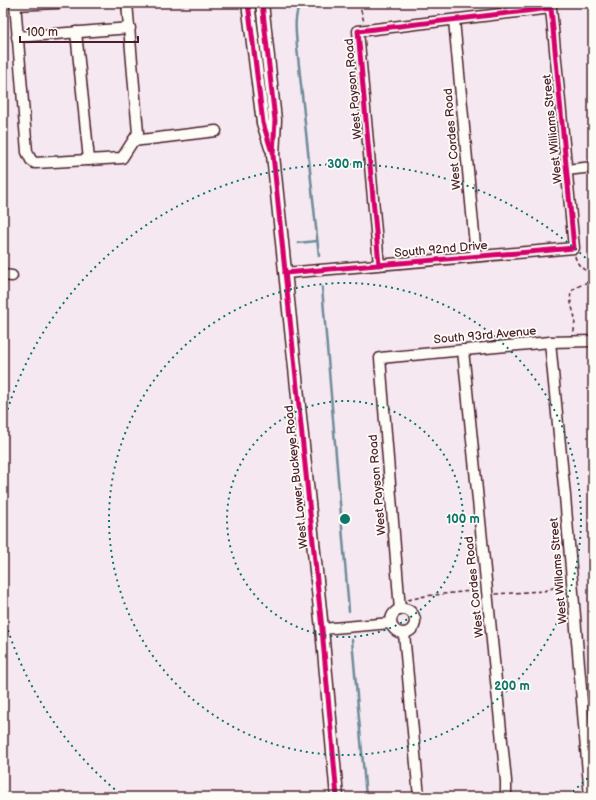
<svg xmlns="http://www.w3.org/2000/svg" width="596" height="800" font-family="'Balsamiq Sans',sans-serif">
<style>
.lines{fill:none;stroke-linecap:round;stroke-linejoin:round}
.stream{stroke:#6d8c99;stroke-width:2.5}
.minor-casing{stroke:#4a1f2b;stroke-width:13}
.major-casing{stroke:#4a1f2b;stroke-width:15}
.path{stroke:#4a1f2b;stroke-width:1.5;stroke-dasharray:4 3;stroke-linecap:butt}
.minor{stroke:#fdfcf7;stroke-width:10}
.major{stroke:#fdfcf7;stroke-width:12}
.cycleway-casing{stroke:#fdfcf7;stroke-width:8}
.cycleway{stroke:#d6006c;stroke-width:5}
.ring{fill:none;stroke:#0f766e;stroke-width:2;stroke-dasharray:2 4}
.labels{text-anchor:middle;stroke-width:3.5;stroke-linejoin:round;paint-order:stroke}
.street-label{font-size:12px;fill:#4a1f2b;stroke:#fdfcf7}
.centre{fill:#0f766e;stroke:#fdfcf7;stroke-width:2}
.ring-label{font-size:12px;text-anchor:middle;font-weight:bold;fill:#0f766e;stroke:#fdfcf7;stroke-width:3.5;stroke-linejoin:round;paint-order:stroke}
</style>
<rect width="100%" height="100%" fill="#f6e8f1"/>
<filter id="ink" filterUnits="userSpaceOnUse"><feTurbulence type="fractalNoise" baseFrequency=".025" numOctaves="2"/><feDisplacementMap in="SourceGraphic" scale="8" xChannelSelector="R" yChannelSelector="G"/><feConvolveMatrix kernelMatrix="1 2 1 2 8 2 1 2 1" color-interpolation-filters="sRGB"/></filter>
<g filter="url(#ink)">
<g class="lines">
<g class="stream">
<path d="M301,3C293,16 296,32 297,47L319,256"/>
<polyline points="298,243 317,241"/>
<polyline points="322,287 349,611"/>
<polyline points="352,640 366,797"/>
</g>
<defs>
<g id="minor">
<polyline points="15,3 27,152 31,160 35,163 122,158 138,133 127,3"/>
<polyline points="15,5 58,3"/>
<polyline points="454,20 476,256"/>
<polyline points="76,32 89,160"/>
<polyline points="17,37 130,28"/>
<polyline points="133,141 216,131"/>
<polyline points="566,170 593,167"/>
<polyline points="285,273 574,248 551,8 358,31 379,265"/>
<polyline points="3,275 12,276"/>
<polyline points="550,342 565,496 590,797"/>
<polyline points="463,350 506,781 506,797"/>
<circle cx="403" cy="621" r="12"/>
<polyline points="400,610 380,358 550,342 593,341"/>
<polyline points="322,629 391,623"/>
<polyline points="404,633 419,797"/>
</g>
<g id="major">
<polyline points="248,3 263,123 271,148"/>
<polyline points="262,3 275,120 273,155 322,629 337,797"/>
</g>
</defs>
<use href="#minor" class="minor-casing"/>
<use href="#major" class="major-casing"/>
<g class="path">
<polyline points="359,3 364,22"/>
<path d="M575,256C577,266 585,271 593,274"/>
<path d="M574,332C574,328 575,323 575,319C574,311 566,295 574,289C580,284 588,284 593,277"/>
<polyline points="495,594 544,591 564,584"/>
<polyline points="408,600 425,596 471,591 479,592"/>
</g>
<use href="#minor" class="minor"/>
<use href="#major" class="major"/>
<defs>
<g id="cycleway">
<polyline points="248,3 263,123 271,149"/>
<polyline points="262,3 275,120 273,155 322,629 337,797"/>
<polyline points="285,273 574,248 551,8 358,31 379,265"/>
</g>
</defs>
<use href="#cycleway" class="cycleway-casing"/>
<use href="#cycleway" class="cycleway"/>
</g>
</g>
<g class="ring">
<circle cx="345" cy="519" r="118"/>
<circle cx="345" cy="519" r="236"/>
<path d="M592 774A355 355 0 0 1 566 797M124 797A355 355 0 0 1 4 617M4 421A355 355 0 0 1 592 264"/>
</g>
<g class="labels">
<g class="street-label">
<text transform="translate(353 89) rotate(-95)" y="4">West Payson Road</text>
<text transform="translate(552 129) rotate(-96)" y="4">West Williams Street</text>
<text transform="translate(452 139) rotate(-95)" y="4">West Cordes Road</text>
<text transform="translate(441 249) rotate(-5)" y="4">South 92nd Drive</text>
<text transform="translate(485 335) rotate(-5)" y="4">South 93rd Avenue</text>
<text transform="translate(296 477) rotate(-96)" y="4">West Lower Buckeye Road</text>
<text transform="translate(377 485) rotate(-95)" y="4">West Payson Road</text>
<text transform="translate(558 571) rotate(-95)" y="4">West Willams Street</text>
<text transform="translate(474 587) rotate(-96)" y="4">West Cordes Road</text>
</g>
</g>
<circle cx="345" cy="519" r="6" class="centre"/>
<g class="ring-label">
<text x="345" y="168">300 m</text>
<text x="463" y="523">100 m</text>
<text x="512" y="690">200 m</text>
</g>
<rect width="596" height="800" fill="none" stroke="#fdfcf7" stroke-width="16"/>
<rect x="8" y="8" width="580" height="784" fill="none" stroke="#4a1f2b" stroke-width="1.5" filter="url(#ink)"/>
<path d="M20 36v6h118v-6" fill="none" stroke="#4a1f2b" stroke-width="2"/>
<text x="26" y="36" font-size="12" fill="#4a1f2b" stroke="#fdfcf7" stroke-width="3" paint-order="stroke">100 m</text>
</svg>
